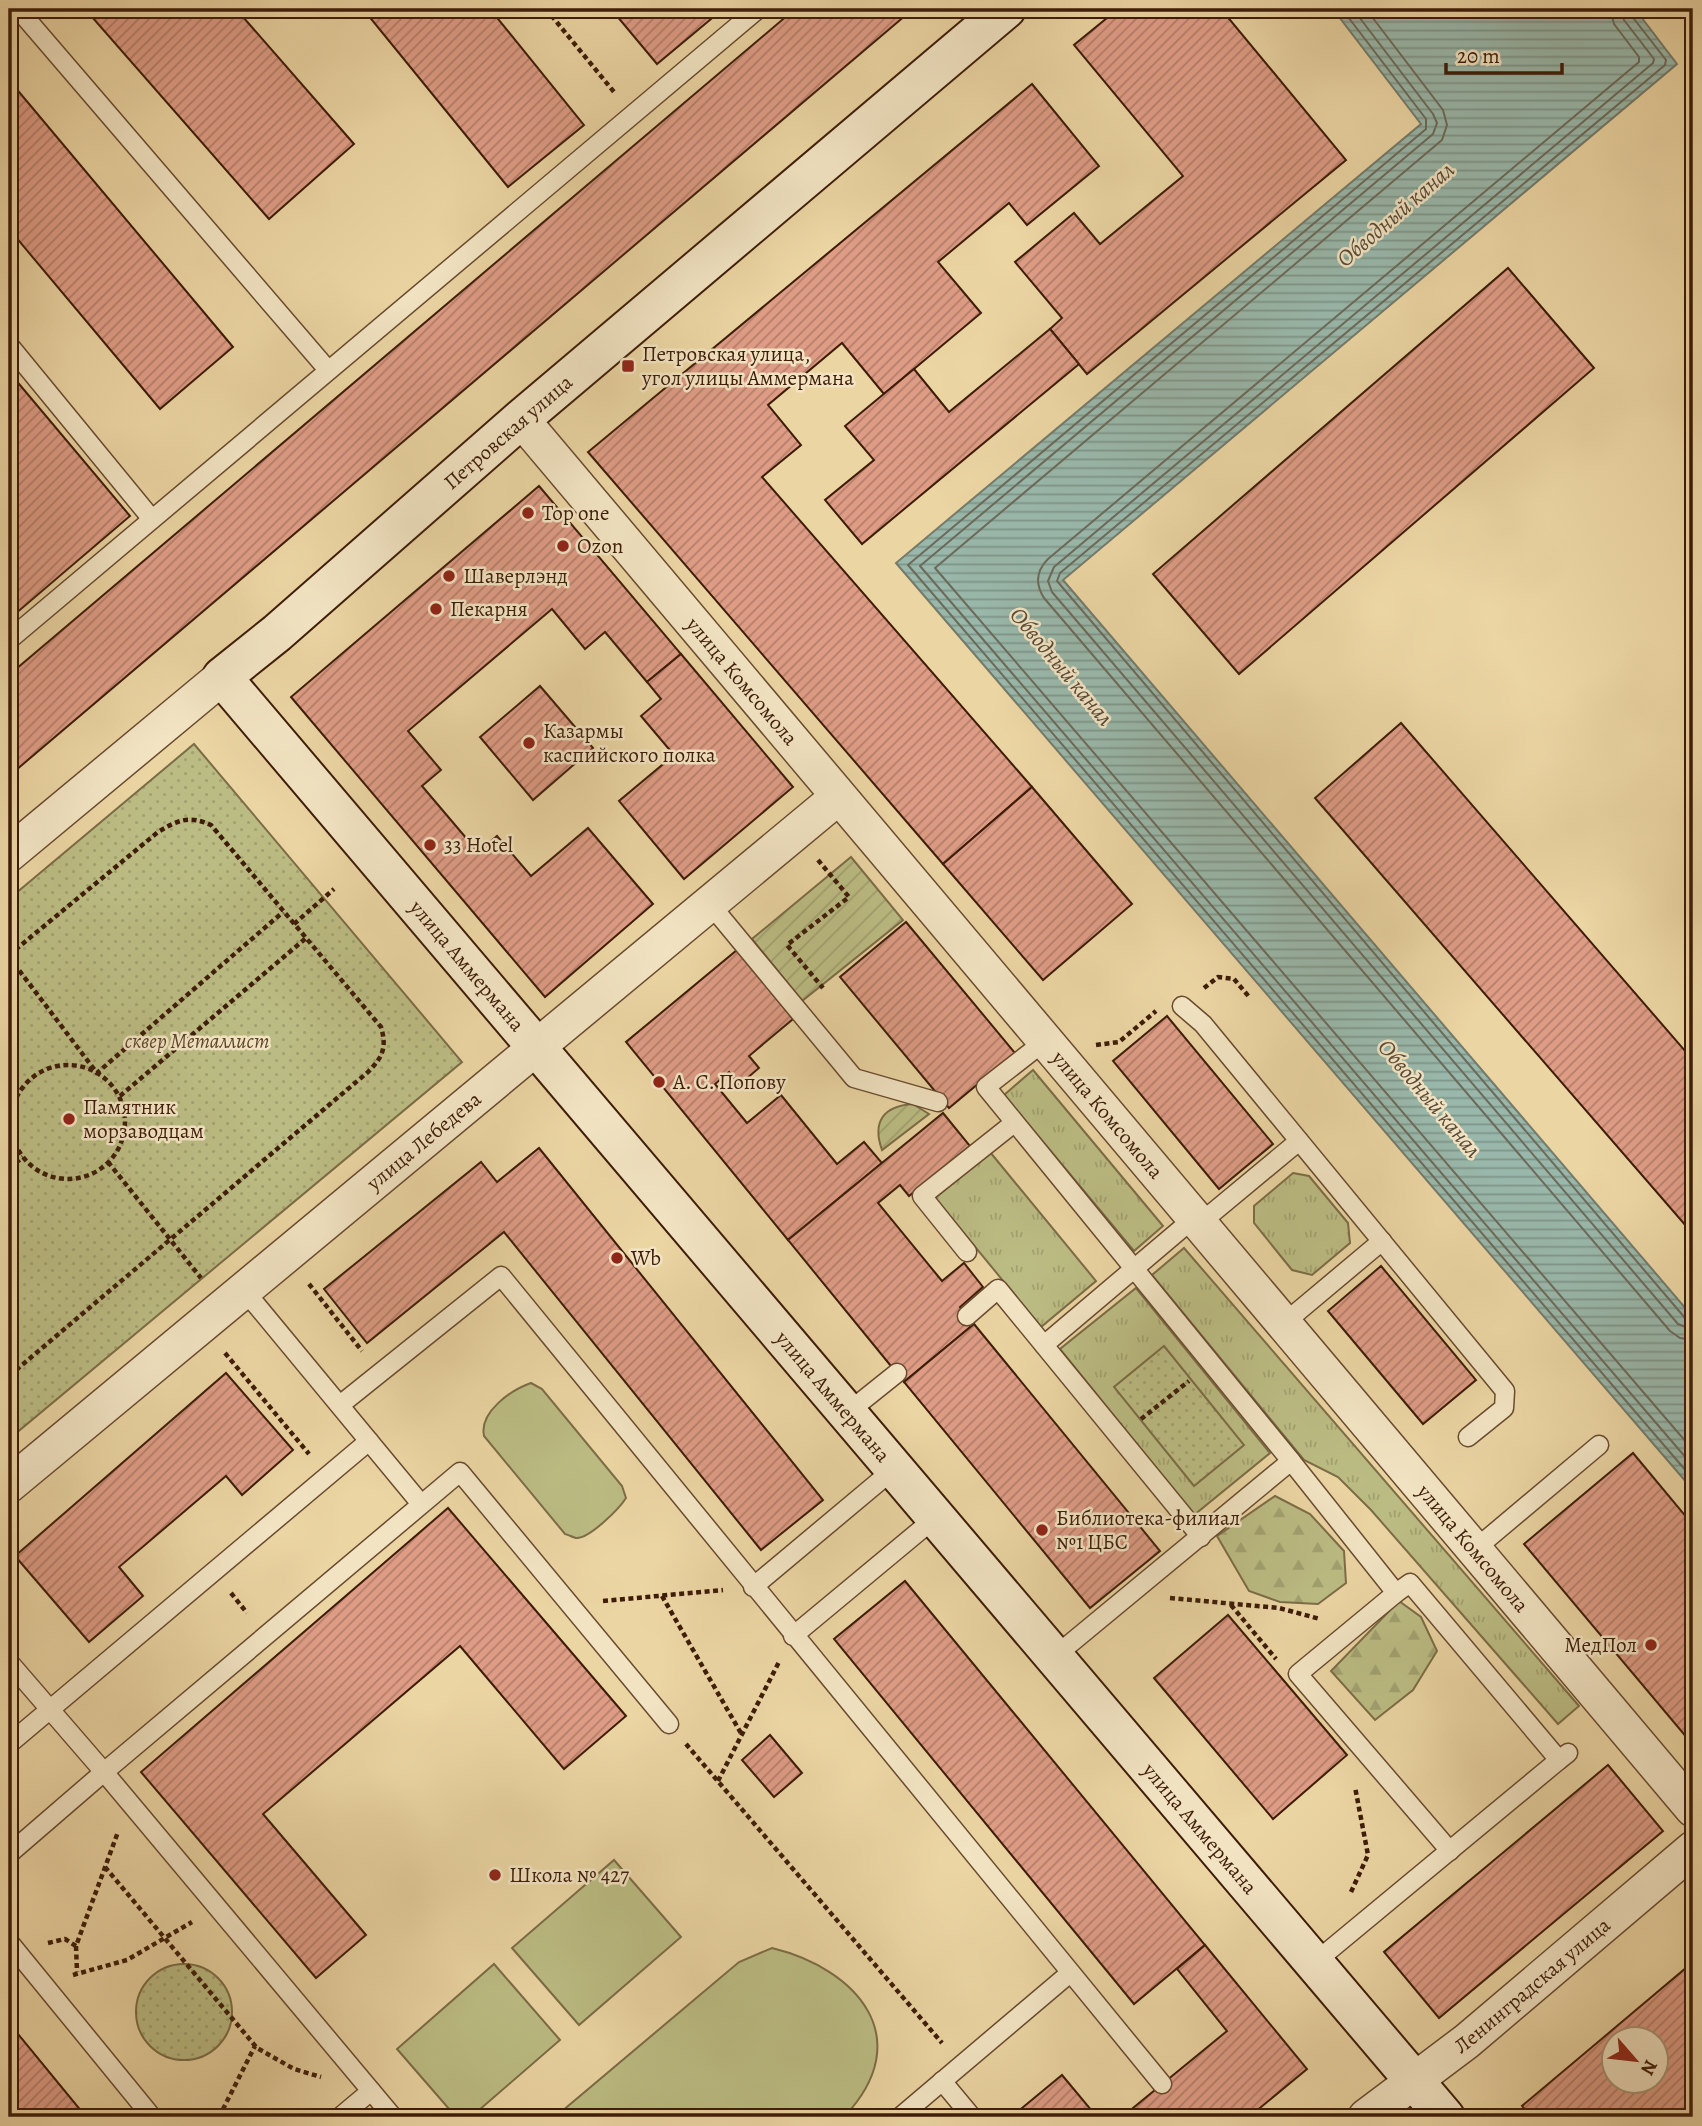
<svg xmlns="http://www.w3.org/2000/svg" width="1702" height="2126" font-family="Alegreya,serif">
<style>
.grass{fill:url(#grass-tufts);stroke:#7c6c46;stroke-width:2}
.forest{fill:url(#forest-firs);stroke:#7c6c46;stroke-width:2}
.park{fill:url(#park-dots);stroke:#7c6c46;stroke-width:2}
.garden{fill:url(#garden-furrows);stroke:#7c6c46;stroke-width:2}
.pitch{fill:#bbbc83;stroke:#7c6c46;stroke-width:2}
.water{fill:url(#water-rules);stroke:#757a6a;stroke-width:2}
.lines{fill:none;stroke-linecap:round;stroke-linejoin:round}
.shore{stroke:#6c6a5a;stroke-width:2}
.building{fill:url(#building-hatch);stroke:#3e1c09;stroke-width:2;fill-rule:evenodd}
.lane-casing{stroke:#694a30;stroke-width:21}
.street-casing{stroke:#694a30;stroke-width:38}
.secondary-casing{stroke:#3e1c09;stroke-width:42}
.path{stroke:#3e1c09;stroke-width:4.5;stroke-dasharray:5 3.5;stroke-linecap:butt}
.lane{stroke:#f2e4c3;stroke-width:18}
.street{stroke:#f2e4c3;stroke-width:35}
.secondary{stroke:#f2e4c3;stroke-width:38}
.poi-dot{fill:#8f2418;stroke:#f2e4c3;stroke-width:2.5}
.labels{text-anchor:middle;stroke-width:5;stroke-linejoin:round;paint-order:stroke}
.poi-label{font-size:21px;fill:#3e1c09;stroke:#f2e4c3;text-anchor:start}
.street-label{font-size:21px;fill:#3e1c09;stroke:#f2e4c3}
.park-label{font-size:21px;font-style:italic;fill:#5d4428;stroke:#f2e4c3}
.water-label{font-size:23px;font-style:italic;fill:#594b3a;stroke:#f2e4c3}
</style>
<defs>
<pattern id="grass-tufts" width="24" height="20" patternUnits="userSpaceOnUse" patternTransform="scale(1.75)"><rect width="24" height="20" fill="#bbbc83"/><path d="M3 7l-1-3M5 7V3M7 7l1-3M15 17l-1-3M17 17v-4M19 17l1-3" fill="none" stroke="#a2a170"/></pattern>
<pattern id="forest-firs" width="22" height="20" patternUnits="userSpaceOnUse" patternTransform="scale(1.75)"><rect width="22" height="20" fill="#bbbc83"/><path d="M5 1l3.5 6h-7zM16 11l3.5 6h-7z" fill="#a2a170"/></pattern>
<pattern id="park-dots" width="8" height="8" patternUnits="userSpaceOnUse" patternTransform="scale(1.75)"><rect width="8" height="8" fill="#bbbc83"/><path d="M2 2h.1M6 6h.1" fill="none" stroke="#a2a170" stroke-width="1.8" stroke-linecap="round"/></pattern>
<pattern id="garden-furrows" width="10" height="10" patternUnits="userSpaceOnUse" patternTransform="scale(1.75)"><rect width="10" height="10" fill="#bbbc83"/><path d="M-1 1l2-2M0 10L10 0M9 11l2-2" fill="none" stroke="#a2a170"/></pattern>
<pattern id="water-rules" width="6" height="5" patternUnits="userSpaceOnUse" patternTransform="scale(1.75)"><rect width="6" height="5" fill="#99b8ab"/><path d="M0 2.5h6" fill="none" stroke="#7e9589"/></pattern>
<pattern id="building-hatch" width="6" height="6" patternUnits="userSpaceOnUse" patternTransform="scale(1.75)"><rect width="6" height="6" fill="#de9c85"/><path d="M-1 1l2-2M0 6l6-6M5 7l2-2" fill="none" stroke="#b57e6b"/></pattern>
</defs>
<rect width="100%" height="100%" fill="#ebd5a3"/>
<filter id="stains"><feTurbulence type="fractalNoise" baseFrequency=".00286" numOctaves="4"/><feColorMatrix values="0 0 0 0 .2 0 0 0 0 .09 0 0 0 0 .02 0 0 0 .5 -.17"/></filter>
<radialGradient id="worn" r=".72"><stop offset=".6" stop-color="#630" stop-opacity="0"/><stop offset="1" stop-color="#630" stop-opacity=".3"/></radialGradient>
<g class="grass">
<polygon points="1033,1070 1163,1226 1134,1251 1004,1095"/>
<polygon points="990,1152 1096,1281 1041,1327 935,1198"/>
<polygon points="1293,1173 1309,1176 1348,1223 1350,1243 1312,1275 1292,1270 1254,1223 1254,1206"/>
<polygon points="1184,1248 1579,1706 1558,1724 1371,1510 1338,1477 1304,1460 1152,1275"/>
<polygon points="1136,1288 1270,1453 1194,1515 1060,1349"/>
</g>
<g class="forest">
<polygon points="1275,1496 1310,1514 1344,1551 1346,1583 1318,1604 1280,1602 1249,1591 1217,1536"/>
<polygon points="1399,1601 1421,1617 1437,1651 1413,1690 1375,1720 1331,1671"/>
</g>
<g class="park">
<polygon points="194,744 462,1062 9,1439 9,899"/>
<polygon points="1164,1346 1244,1445 1194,1486 1114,1387"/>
<circle cx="184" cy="2012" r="48"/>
</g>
<g class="garden">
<polygon points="851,857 903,920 802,1001 752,939"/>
<path d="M913,1104L929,1114L882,1150C872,1122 883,1106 913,1104Z"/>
</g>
<g class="pitch">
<path d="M531,1383L542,1389L622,1486L626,1498C619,1509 589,1539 576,1538C575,1538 566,1534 565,1534L484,1436C479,1412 511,1390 531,1383Z"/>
<polygon points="614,1860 681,1937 579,2025 512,1948"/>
<path d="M772,1948C858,1969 918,2039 844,2117H555L739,1962Z"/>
<polygon points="494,1964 560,2040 471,2117 456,2117 397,2049"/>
</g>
<polygon class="water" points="1333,9 1635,9 1677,64 1063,580 1693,1317 1693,1490 896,563 1421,124"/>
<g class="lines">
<g class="shore">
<polyline points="1342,9 1426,119 1426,129 908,565 1693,1479"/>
<polyline points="1353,9 1433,114 1437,123 1433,134 920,566 1693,1466"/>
<polyline points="1366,9 1443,110 1447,125 1442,140 935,568 1693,1450"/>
<path d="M1610,9L1614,24L1639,57V62L1048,559C1036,571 1035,584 1044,598L1670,1331L1680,1338L1693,1340"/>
<polyline points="1621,9 1624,20 1654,59 1653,63 1054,567 1048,581 1052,592 1678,1324 1693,1330"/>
<polyline points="1630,9 1631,15 1666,60 1665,65 1060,573 1057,581 1685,1318 1693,1321"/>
</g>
</g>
<g class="building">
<polygon points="85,9 236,9 354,144 269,219"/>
<polygon points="363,9 490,9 584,125 508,187"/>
<polygon points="611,9 723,9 657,64"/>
<polygon points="795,9 913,9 9,776 9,675"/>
<polygon points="1118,9 1221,9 1346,160 1087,374 1050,329 1062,318 1015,262 1074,213 1100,244 1183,176 1074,45"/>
<polygon points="9,80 233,347 160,409 9,229"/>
<polygon points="1032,84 1099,166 1027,225 1009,203 938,262 981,313 884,394 842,343 768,405 801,445 762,477 1032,787 943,864 588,452"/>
<polygon points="1508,268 1594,368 1239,674 1153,574"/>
<polygon points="1050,329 1079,364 862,544 825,500 874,460 845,426 914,369 949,412"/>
<polygon points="9,372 130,516 14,615 9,610"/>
<polygon points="539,486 681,654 647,682 605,632 585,649 552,609 408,731 441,770 422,786 478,852 497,836 531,876 588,828 653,904 545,997 291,697"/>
<polygon points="681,654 793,787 684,879 619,801 674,755 641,716 661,699 647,682"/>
<polygon points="540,686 593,748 533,800 480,737"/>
<polygon points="1401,723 1693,1060 1693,1234 1315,798"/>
<polygon points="1032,787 1132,904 1043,980 943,864"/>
<polygon points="906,922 1015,1053 949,1108 840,977"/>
<polygon points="737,950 793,1019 749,1056 759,1068 739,1085 729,1072 715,1084 747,1123 781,1095 837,1164 864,1142 882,1163 788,1240 626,1042"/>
<polygon points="1167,1016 1273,1144 1219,1189 1113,1061"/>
<polygon points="943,1113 970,1146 909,1196 900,1185 878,1203 942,1281 964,1263 983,1287 960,1307 974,1324 904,1382 788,1240"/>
<polygon points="539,1148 823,1500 761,1550 504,1232 367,1343 324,1289 481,1162 497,1182"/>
<polygon points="1381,1266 1476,1380 1423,1424 1328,1311"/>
<polygon points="974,1324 1160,1551 1090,1608 904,1382"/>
<polygon points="226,1373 293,1450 242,1495 226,1476 119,1567 143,1596 89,1642 15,1556"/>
<polygon points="1633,1453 1693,1525 1693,1745 1524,1544"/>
<polygon points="448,1508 626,1716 564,1769 460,1646 263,1814 366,1935 316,1978 141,1772"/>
<polygon points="905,1581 1205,1945 1134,2004 834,1639"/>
<polygon points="1228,1615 1347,1755 1273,1819 1154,1678"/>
<polygon points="770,1735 802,1773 774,1797 742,1760"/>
<polygon points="1608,1765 1663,1831 1439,2018 1384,1952"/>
<polygon points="1205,1945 1307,2069 1249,2117 1122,2117 1227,2031 1177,1969"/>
<path d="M1693,1962V2117H1531L1522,2106ZM1614,2038H1656V2080H1614Z"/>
<polygon points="9,2023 82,2112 87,2117 9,2117"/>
<polygon points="1062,2075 1097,2117 1020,2117 1016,2113"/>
</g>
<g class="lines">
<defs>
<g id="lane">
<polyline points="18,9 328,370"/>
<polyline points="9,345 151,518"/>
<polyline points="9,640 758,9"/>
<polyline points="710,904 854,1078 938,1102"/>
<polyline points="1182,1006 1203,1024 1505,1391 1504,1408 1468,1437"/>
<polyline points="1045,1041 986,1087 1291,1461"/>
<polyline points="1199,1224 1299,1141"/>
<polyline points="967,1252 922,1196 1014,1123"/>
<polyline points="244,1290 421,1504"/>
<polyline points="967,1316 998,1289 1201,1537"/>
<polyline points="1283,1324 1382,1241"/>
<polyline points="1044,1345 1194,1218"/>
<polyline points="340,1405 501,1276 1162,2084"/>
<polyline points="847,1413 897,1373"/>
<polyline points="1474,1550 1599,1445"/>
<polyline points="753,1587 894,1469"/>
<polyline points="1396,1593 1298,1674 1450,1851"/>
<polyline points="793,1636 935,1518"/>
<polyline points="1054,1657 1291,1461 1396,1593 1410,1583 1559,1760 1568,1753"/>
<polyline points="9,1662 104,1772 9,1854"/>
<polyline points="9,1744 369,1441"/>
<polyline points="9,1942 152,2117"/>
<polyline points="1314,1963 1559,1760"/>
<polyline points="942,2081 972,2117"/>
<polyline points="340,2117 371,2091"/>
<polyline points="393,2117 104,1772 460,1472 669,1724"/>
<polyline points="900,2117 1070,1973"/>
</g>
<g id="street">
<path id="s1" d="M521,419L1693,1809"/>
<polyline points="9,854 222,677"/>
<path id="s2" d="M9,1485L838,797"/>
<path id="s3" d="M1366,2117L1467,2041L1693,1849"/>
</g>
<g id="secondary">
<path id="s4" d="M1006,9L521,419L277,633L222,677L1445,2117"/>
</g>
</defs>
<use href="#lane" class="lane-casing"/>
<use href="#street" class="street-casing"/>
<use href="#secondary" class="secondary-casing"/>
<g class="path">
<polyline points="546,9 614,92"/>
<polyline points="818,860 849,897 787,945 823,988"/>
<polyline points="294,924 334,889"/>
<path d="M9,955L158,832C178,820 189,815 211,825L381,1027C387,1047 383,1057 368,1072L9,1376"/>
<polyline points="9,957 97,1073 283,912"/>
<polyline points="1204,988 1218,977 1234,979 1250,998"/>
<polyline points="1096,1045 1119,1042 1156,1011"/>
<circle cx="68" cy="1122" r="57"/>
<polyline points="120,1096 306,938"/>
<polyline points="108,1162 201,1278"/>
<polyline points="9,1168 23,1157"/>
<polyline points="309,1284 362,1351"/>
<polyline points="225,1353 309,1454"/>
<polyline points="1141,1419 1189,1381"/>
<polyline points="231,1593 247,1613"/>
<polyline points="662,1596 742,1735"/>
<polyline points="1170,1598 1279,1608 1320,1619"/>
<polyline points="603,1601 723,1590"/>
<polyline points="1231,1605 1276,1659"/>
<polyline points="686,1744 942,2043"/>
<polyline points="718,1781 779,1662"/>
<polyline points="105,1867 257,2048 294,2069 321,2077"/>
<polyline points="1351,1892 1368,1855 1355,1787"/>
<polyline points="48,1943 65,1939 76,1946 118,1832"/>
<polyline points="76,1946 77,1972"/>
<polyline points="73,1975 127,1960 192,1922"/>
<polyline points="219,2117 255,2046"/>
</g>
<use href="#lane" class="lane"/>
<use href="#street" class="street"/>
<use href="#secondary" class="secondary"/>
</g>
<g class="poi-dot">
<rect x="621" y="359" width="14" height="14" rx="3.5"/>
<circle cx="528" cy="513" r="7"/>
<circle cx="563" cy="546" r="7"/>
<circle cx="449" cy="576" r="7"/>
<circle cx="436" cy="609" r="7"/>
<circle cx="529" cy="743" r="7"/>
<circle cx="430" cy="845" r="7"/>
<circle cx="659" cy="1082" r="7"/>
<circle cx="69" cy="1119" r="7"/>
<circle cx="617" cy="1258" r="7"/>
<circle cx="1042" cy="1530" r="7"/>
<circle cx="1651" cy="1645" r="7"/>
<circle cx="495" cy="1875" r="7"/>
</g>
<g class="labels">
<g class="poi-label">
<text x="642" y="361">Петровская улица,<tspan x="642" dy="24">угол улицы Аммермана</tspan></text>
<text x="542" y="520">Top one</text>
<text x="577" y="553">Ozon</text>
<text x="463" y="583">Шаверлэнд</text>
<text x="450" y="616">Пекарня</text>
<text x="543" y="738">Казармы<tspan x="543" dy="24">каспийского полка</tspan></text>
<text x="444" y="852">33 Hotel</text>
<text x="673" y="1089">А. С. Попову</text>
<text x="83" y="1114">Памятник<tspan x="83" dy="24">морзаводцам</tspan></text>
<text x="631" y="1265">Wb</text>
<text x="1056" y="1525">Библиотека-филиал<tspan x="1056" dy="24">№1 ЦБС</tspan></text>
<text x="1637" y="1652" text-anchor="end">МедПол</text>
<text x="509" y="1882">Школа № 427</text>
</g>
<g class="street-label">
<text transform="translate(508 432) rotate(-41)" y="7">Петровская улица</text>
<text dy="7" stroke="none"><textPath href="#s1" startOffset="343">улица Комсомола</textPath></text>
<text dy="7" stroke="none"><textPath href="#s4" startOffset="1409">улица Аммермана</textPath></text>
<text dy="7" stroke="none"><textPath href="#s1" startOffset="910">улица Комсомола</textPath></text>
<text dy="7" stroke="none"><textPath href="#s2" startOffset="539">улица Лебедева</textPath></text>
<text dy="7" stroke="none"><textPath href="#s4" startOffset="1974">улица Аммермана</textPath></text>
<text dy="7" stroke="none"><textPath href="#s1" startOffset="1477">улица Комсомола</textPath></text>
<text dy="7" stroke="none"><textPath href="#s4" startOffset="2541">улица Аммермана</textPath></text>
<text dy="7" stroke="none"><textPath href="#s3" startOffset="212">Ленинградская улица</textPath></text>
</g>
<g class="park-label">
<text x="197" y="1048">сквер Металлист</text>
</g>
<g class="water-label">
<text transform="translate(1395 214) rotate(-41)" y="8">Обводный канал</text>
<text transform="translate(1062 666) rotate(50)" y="8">Обводный канал</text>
<text transform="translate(1430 1098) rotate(50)" y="8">Обводный канал</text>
</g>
</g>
<rect width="1702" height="2126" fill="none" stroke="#ebd5a3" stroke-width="35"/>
<rect x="10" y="10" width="1681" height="2105" fill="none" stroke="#3e1c09" stroke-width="3.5"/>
<rect x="18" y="18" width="1667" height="2091" fill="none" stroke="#3e1c09" stroke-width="2"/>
<g transform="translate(1635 2060) rotate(118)"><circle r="33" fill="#f2e4c3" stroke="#aa9479" stroke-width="2"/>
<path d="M0-5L12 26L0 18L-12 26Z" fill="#8f2418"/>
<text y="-10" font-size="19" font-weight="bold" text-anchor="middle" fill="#3e1c09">N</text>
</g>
<path d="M1446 63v10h116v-10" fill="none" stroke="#3e1c09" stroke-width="3.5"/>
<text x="1457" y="63" font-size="21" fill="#3e1c09" stroke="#f2e4c3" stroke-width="5" paint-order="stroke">20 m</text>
<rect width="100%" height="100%" filter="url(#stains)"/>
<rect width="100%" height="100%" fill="url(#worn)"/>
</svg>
